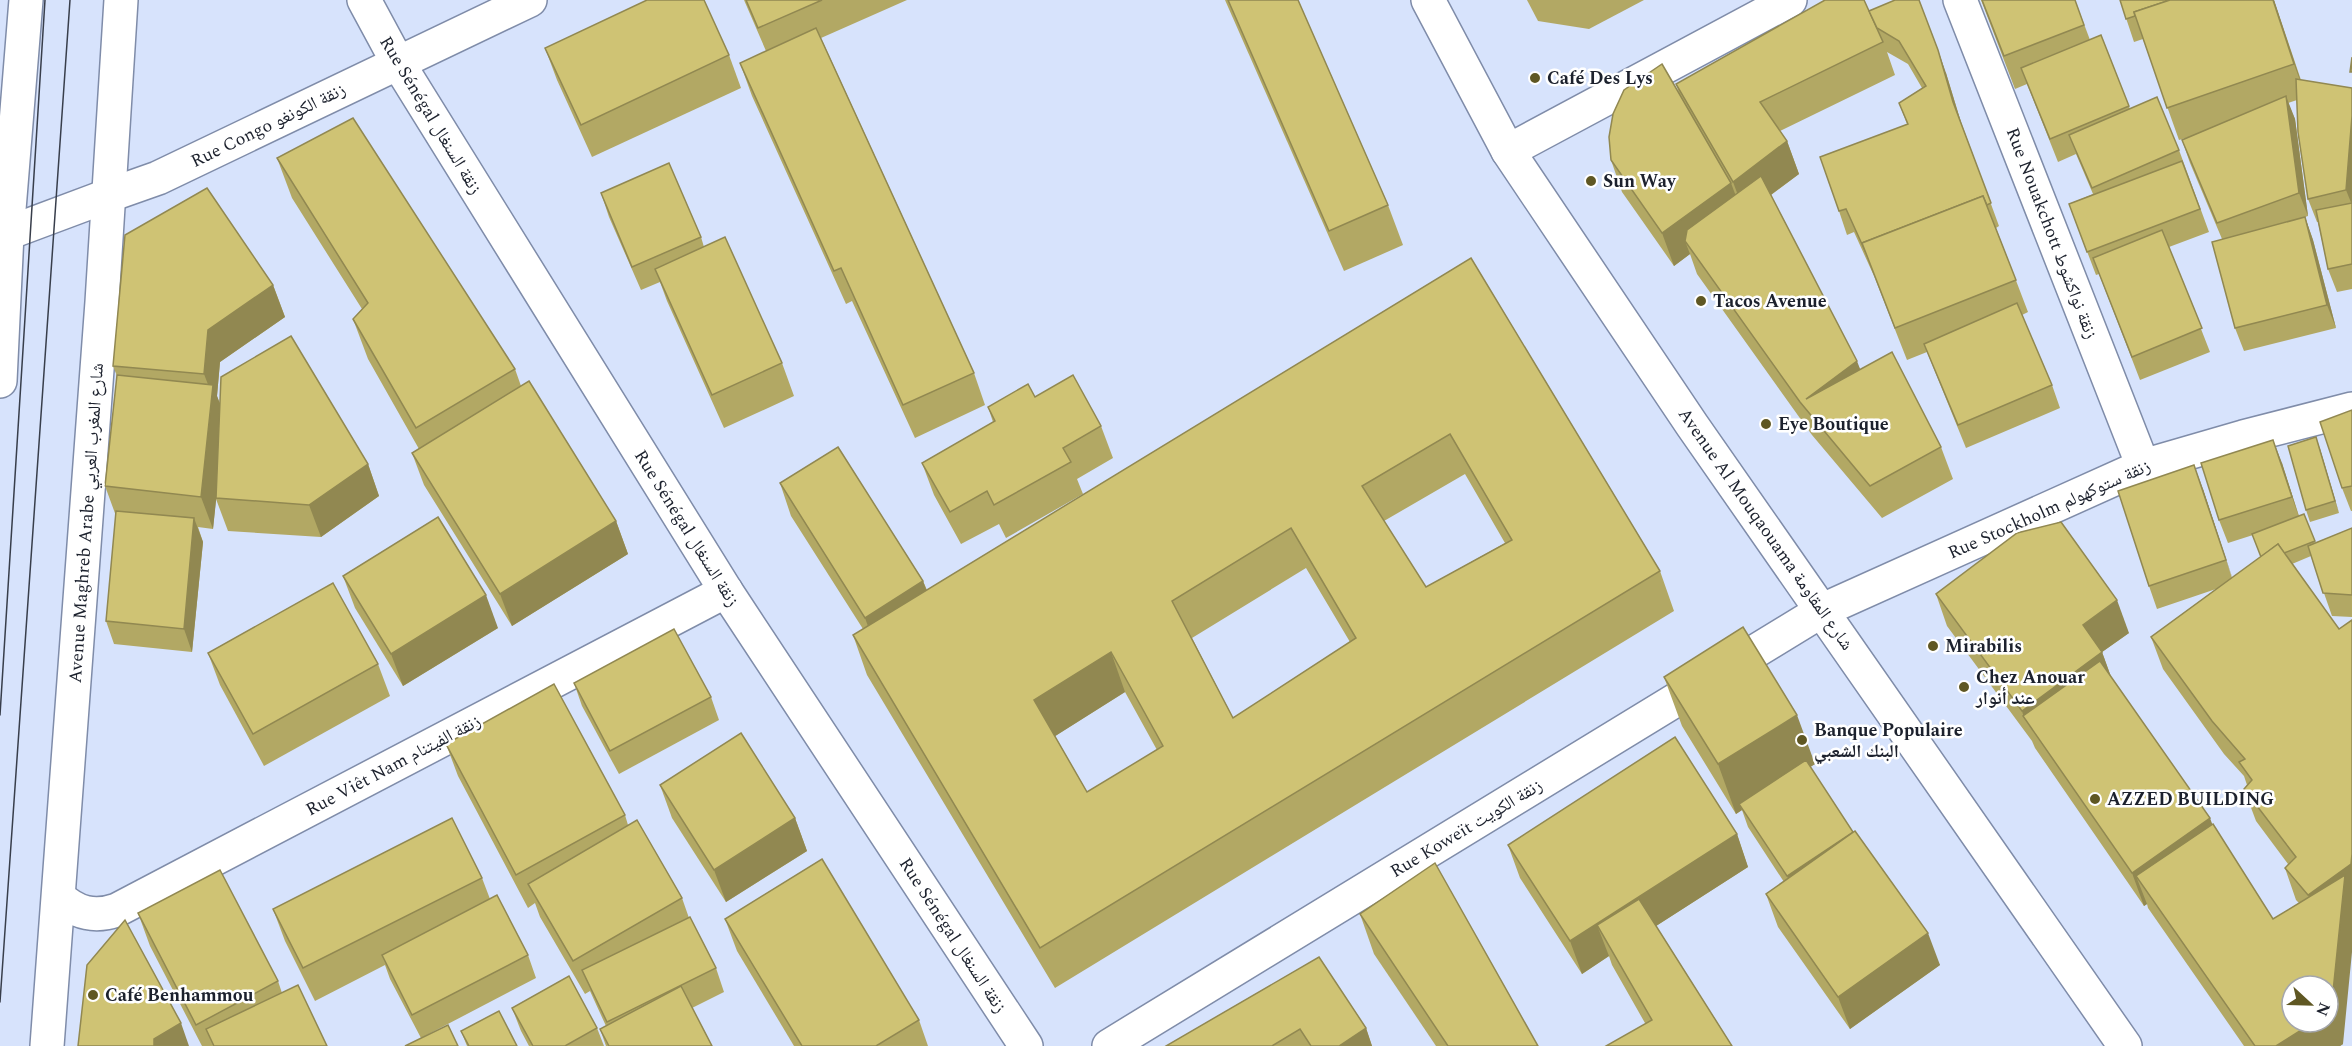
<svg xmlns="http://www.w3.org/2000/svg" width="2352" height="1046" font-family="Spectral,'Noto Naskh Arabic',serif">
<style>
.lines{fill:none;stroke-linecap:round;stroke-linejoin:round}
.minor-casing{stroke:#7f8ca9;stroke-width:36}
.tertiary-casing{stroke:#7f8ca9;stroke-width:36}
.secondary-casing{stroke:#7f8ca9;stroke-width:36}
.minor{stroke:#fff;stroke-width:33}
.tertiary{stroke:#fff;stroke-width:33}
.secondary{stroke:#fff;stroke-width:33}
.tram{stroke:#383e4b;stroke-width:1.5}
.wall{fill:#b2a864;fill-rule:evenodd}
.shaded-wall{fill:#918851}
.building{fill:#cfc374;stroke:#918851;stroke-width:1.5;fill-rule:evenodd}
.poi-dot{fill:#5f5723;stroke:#fff;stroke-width:2}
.labels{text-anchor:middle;stroke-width:5;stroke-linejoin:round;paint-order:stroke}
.poi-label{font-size:18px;font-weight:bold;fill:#1c212d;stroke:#fff;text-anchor:start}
.street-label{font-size:18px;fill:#1c212d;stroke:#fff}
</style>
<rect width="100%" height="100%" fill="#d7e3fc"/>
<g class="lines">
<defs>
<g id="minor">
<polyline points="364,0 398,63 726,591 1026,1046"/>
<polyline points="1960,0 2143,466"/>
<polyline points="1508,151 1790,0"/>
<polyline points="107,196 158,178 530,0"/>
<path d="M59,897C76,913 94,918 117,910L726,591"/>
<polyline points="1109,1046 1823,610 2143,466 2243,437 2352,409"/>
</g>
<g id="tertiary">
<polyline points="1428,0 1508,151 1692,425 2125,1046"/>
<polyline points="0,236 107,196"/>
</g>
<g id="secondary">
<polyline points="0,381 7,234 26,0"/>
<polyline points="47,1046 102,302 121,0"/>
</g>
</defs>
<use href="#minor" class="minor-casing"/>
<use href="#tertiary" class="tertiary-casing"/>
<use href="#secondary" class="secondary-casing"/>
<use href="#minor" class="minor"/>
<use href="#tertiary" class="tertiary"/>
<use href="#secondary" class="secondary"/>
<g class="tram">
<polyline points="0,715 45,0"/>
<polyline points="0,1002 70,0"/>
</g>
</g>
<g class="wall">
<polygon points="744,0 907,0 821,38 974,373 985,405 915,438 852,301 846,304 752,96 740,63 766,51"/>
<polygon points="1225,0 1298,0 1388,205 1403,245 1344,271"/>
<polygon points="1527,0 1644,0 1589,29 1538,21"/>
<polygon points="1981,0 2075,0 2090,40 2101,35 2130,109 2179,150 2209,232 2169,247 2210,352 2140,380 2099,274 2096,275 2069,204 2093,194 2076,154 2058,162 2027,84 2015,89"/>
<polygon points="2120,0 2274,0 2301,80 2352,88 2352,289 2337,292 2328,269 2318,222 2317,222 2308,199 2297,100 2288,103 2295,119 2308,216 2305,217 2313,240 2336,328 2244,351 2235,328 2222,239 2190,163 2182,140 2189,137 2179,140 2143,39 2134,42"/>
<polygon points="1869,11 1946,73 1961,122 1999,226 1996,228 2028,312 2022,315 2052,385 2060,408 1966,448 1927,352 1907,360 1874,276 1854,232 1847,235 1839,211 1907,124 1899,103 1922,88 1908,64 1887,52 1895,75 1780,131 1787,141 1799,174 1771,195 1860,369 1941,447 1953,479 1882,518 1812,435 1697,274 1690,254 1674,266 1622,192 1611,160 1679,93 1676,84"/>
<polygon points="545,48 729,55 741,88 592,157 557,80"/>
<polygon points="277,158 515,369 521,386 616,521 628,554 512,626 424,485 412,453 419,449 368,359 353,319 362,309 292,198"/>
<polygon points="601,193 701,237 704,247 782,363 794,396 724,428 667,301 660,282 641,290 609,217"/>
<path d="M1471,258L1660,571L1674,611L1055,988L867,675L853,635L863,629L791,516L780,483L923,581L927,590ZM1465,474L1505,543L1426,587L1384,521ZM1306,568L1350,642L1233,718L1192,638ZM1125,692L1157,750L1087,792L1055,736Z"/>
<polygon points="273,285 285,317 220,362 217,396 220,404 368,464 379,496 321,537 228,531 216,499 213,529 198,527 203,542 192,652 114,644 106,621 116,516 105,486 117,376 113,366"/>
<polygon points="1035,397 1101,426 1113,458 1077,479 1083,494 1006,538 999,524 961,544 934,495 922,463 993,422 988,407"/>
<polygon points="2352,410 2352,511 2351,511 2342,488"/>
<polygon points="2320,449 2339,513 2310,522 2306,510"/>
<polygon points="2282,463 2299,516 2304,514 2315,543 2352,528 2352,617 2332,616 2311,556 2292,564 2343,1044 2340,1046 2244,1046 2148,908 2147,904 2144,906 2035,748 2032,741 1947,626 1936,594 2129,633 2102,652 2111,677 2212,824 2273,919 2299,903 2296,900 2285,868 2288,864 2256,821 2244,789 2247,785 2244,776 2224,754 2163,669 2151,637 2216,589 2157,609 2149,586 2203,489 2232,578 2261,557 2253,535 2228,543 2219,520"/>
<polygon points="343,576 498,628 403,686 355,608"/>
<polygon points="208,653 378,664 390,696 264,766 220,685"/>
<polygon points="1664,677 1815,764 1810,767 1940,965 1850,1029 1778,927 1766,894 1784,882 1748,827 1742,810 1736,814 1682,726"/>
<polygon points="574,683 711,697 719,720 619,774 582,706"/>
<polygon points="446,744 625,815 628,825 682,898 689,918 716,968 724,992 692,1008 712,1046 606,1046 600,1029 606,1026 590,991 585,994 540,917 535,903 528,908 458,776"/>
<polygon points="660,785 795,818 807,851 726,902 672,818"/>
<polygon points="1737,834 1748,867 1656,926 1732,1046 1645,1023 1612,965 1609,956 1582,974 1520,878 1508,845"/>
<polygon points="482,878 490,899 528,955 536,978 421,1038 390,979 385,965 315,1001 285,941 273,909"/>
<polygon points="138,913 278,981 282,993 327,1046 202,1046 150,946"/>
<polygon points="1360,914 1538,1046 1436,1046 1374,954"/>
<polygon points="725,919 919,1020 928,1046 794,1046 737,951"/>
<polygon points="1319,957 1366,1028 1372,1046 1166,1046"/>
<polygon points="512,1008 597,1028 604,1046 529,1046 521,1031"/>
<polygon points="461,1031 517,1046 467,1046"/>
</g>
<g class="shaded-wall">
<polygon points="2273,0 2274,0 2306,97 2294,64"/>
<polygon points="1938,50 1946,73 1962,126 1953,102"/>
<polygon points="2286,96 2295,119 2308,216 2299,193"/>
<polygon points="2352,116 2352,205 2346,190"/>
<polygon points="1787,141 1799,174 1745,214 1733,182"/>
<polygon points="1731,183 1743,215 1685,241 1690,254 1674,266 1662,233"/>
<polygon points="2305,217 2313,240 2336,328 2327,305"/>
<polygon points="273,285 285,317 220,362 217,396 225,417 213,529 201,497 212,395 204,374 208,330"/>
<polygon points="1857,361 1869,393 1806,399"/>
<polygon points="2316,437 2320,449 2339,513 2335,501"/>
<polygon points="2273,440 2282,463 2300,520 2292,497"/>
<polygon points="368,464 379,496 321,537 309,505"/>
<polygon points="2194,465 2203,489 2234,583 2226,560"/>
<polygon points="194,518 203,542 192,652 184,629"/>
<polygon points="616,521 628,554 512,626 500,594"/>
<polygon points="923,581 935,613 877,651 865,618"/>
<polygon points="486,595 498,628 403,686 391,654"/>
<polygon points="2117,600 2129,633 2095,657 2083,625"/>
<polygon points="1111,652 1125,692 1049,740 1034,700"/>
<polygon points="2102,652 2114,685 2024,718 2022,711"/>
<polygon points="1797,715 1815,764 1743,809 1739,804 1742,810 1736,814 1718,764"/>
<polygon points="795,818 807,851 726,902 714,870"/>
<polygon points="2210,818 2222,851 2136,876 2147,904 2144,906 2132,873"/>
<polygon points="1853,832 1796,899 1787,876"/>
<polygon points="1737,834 1748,867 1614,953 1597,925 1609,956 1582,974 1570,941"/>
<polygon points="2352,854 2352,952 2343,1044 2340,1046 2276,1046 2314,1022 2328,1022 2320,927 2308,895"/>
<polygon points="1928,933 1940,965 1850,1029 1838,997"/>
<polygon points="181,1023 189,1046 154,1046 154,1039"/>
<polygon points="1366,1028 1372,1046 1339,1046"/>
</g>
<g class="building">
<polygon points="647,0 704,0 729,55 581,125 545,48"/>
<polygon points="746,0 822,0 758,28"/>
<polygon points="1228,0 1298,0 1388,205 1329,231"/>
<polygon points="1825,0 1864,0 1883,42 1760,102 1787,141 1733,182 1676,84"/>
<polygon points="1895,0 1919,0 1938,50 1953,102 1991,203 1987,205 1983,196 1862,243 1866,253 1846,209 1839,211 1820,157 1908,124 1899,103 1926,86 1899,41 1877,28 1869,11"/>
<polygon points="1982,0 2075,0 2084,25 2004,56"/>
<polygon points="2120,0 2170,0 2134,12 2135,16 2126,19"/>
<polygon points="2170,0 2273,0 2294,64 2167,108 2134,12"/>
<polygon points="816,28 974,373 903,405 841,268 834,271 740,63"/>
<polygon points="2101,35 2129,106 2050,139 2021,68"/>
<polygon points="2352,57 2352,72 2350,72"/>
<polygon points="1662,64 1731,183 1662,233 1611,160 1609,137 1613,114 1624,90"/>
<polygon points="2296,79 2352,88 2352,116 2346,190 2308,199 2298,132"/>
<polygon points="2286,96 2299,193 2217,223 2182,140"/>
<polygon points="2157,97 2179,150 2092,188 2069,135"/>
<polygon points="353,118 515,369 416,428 353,319 368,303 277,158"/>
<polygon points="2182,161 2200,209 2087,252 2069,204"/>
<polygon points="669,163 701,237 632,267 601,193"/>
<polygon points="1761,176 1857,361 1806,399 1892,352 1941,447 1870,486 1800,402 1685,241 1687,230"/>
<polygon points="207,188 273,285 208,330 204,374 113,366 125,235"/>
<polygon points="1983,196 2016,280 1895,328 1862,243"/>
<polygon points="2352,203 2352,264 2328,269 2316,210"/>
<polygon points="2305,217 2327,305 2235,328 2212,242"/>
<polygon points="2162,230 2202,328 2132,357 2093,258"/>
<polygon points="725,237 782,363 712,395 655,269"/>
<path d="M1471,258L1660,571L1040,948L853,635ZM1450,434L1512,540L1426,587L1362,486ZM1291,528L1356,638L1233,718L1172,601ZM1111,652L1163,746L1087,792L1034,700Z"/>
<polygon points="2017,303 2052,385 1958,425 1924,344"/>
<polygon points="291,336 368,464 309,505 216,498 221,377"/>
<polygon points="117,375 213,385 201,497 105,486"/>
<polygon points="1073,375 1101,426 1063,448 1071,462 994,505 987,491 950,512 922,463 995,421 988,407 1028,384 1035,397"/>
<polygon points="529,381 616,521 500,594 412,453"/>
<polygon points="2352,410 2352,486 2342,488 2320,422"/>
<polygon points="2316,437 2335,501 2306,510 2288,446"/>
<polygon points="2273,440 2292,497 2219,520 2201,463"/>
<polygon points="838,447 923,581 865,618 780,483"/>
<polygon points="2194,465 2226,560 2149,586 2118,491"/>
<polygon points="116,511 194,518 184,629 106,621"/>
<polygon points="2304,514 2315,541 2284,553 2278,544 2261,557 2252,534"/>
<polygon points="438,517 486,595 391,654 343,576"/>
<polygon points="2061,522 2117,600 2083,625 2102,652 2022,711 1936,594 2017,533"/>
<polygon points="2352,528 2352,595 2323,593 2308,546"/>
<polygon points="2278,544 2339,629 2352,620 2352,854 2351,864 2308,895 2285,868 2296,857 2244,789 2252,780 2239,762 2245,759 2212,721 2151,637"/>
<polygon points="333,583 378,664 253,734 208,653"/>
<polygon points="1743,627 1797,715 1718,764 1664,677"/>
<polygon points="674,629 711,697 610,751 574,683"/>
<polygon points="2100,661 2210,818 2132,873 2023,716"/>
<polygon points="554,684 625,815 516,875 446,744"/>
<polygon points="741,733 795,818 714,870 660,785"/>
<polygon points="1675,737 1737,834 1570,941 1508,845"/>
<polygon points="1806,760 1853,832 1787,876 1739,804"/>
<polygon points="452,818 482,878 303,968 273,909"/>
<polygon points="637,820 682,898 573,961 528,884"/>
<polygon points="2213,824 2273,919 2345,875 2331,1011 2328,1013 2328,986 2292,986 2292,1022 2314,1022 2276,1046 2255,1046 2136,876"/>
<polygon points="1855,831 1928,933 1838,997 1766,894"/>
<polygon points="822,859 919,1020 876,1046 802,1046 725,919"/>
<polygon points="1435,863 1538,1046 1448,1046 1360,914"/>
<polygon points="220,870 278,981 196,1025 138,913"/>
<polygon points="497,895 528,955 412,1015 382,955"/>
<polygon points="1639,899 1732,1046 1606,1046 1652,1020 1597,925"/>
<polygon points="690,917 716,968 607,1022 582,970"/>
<polygon points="125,920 181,1023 154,1039 154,1046 78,1046 87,965"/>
<polygon points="1319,957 1366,1028 1339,1046 1311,1046 1300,1029 1272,1046 1166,1046"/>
<polygon points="569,976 597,1028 565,1046 533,1046 512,1008"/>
<polygon points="298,985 327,1046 214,1046 206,1029"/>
<polygon points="681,986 712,1046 609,1046 600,1029"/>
<polygon points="499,1011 517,1046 469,1046 461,1031"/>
<polygon points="448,1025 458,1046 405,1046"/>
</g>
<g class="poi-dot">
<circle cx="1535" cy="78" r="6"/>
<circle cx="1591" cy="181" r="6"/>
<circle cx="1701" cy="301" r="6"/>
<circle cx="1766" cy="424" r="6"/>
<circle cx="1933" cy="646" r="6"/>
<circle cx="1964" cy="687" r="6"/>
<circle cx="1802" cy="740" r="6"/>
<circle cx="2095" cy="799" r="6"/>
<circle cx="93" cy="995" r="6"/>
</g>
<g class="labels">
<g class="poi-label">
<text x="1547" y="84">Café Des Lys</text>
<text x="1603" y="187">Sun Way</text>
<text x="1713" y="307">Tacos Avenue</text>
<text x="1778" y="430">Eye Boutique</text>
<text x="1945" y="652">Mirabilis</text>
<text x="1976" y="683">Chez Anouar<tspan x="1976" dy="21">عند أنوار</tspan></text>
<text x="1814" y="736">Banque Populaire<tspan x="1814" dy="21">البنك الشعبي</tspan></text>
<text x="2107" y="805">AZZED BUILDING</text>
<text x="105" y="1001">Café Benhammou</text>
</g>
<g class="street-label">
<text transform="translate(431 115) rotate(59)" y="6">Rue Sénégal زنقة السنغال</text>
<text transform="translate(268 125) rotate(-26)" y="6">Rue Congo زنقة الكونغو</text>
<text transform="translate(2052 233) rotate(69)" y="6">Rue Nouakchott زنقة نواكشوط</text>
<text transform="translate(2049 509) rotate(-24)" y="6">Rue Stockholm زنقة ستوكهولم</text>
<text transform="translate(86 523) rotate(-86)" y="6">Avenue Maghreb Arabe شارع المغرب العربي</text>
<text transform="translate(687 528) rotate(58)" y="6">Rue Sénégal زنقة السنغال</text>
<text transform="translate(1766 529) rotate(55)" y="6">Avenue Al Mouqaouama شارع المقاومة</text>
<text transform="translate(393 765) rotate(-28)" y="6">Rue Viêt Nam زنقة الفيتنام</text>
<text transform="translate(1466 828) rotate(-31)" y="6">Rue Koweït زنقة الكويت</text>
<text transform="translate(953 935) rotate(57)" y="6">Rue Sénégal زنقة السنغال</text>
</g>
</g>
<g transform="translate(2310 1004) rotate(112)"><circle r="28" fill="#ffffff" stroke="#a4a6ab" stroke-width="1.5"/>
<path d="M0-4.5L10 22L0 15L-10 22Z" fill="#5f5723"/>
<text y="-9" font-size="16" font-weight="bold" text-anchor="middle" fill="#1c212d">N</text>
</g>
</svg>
